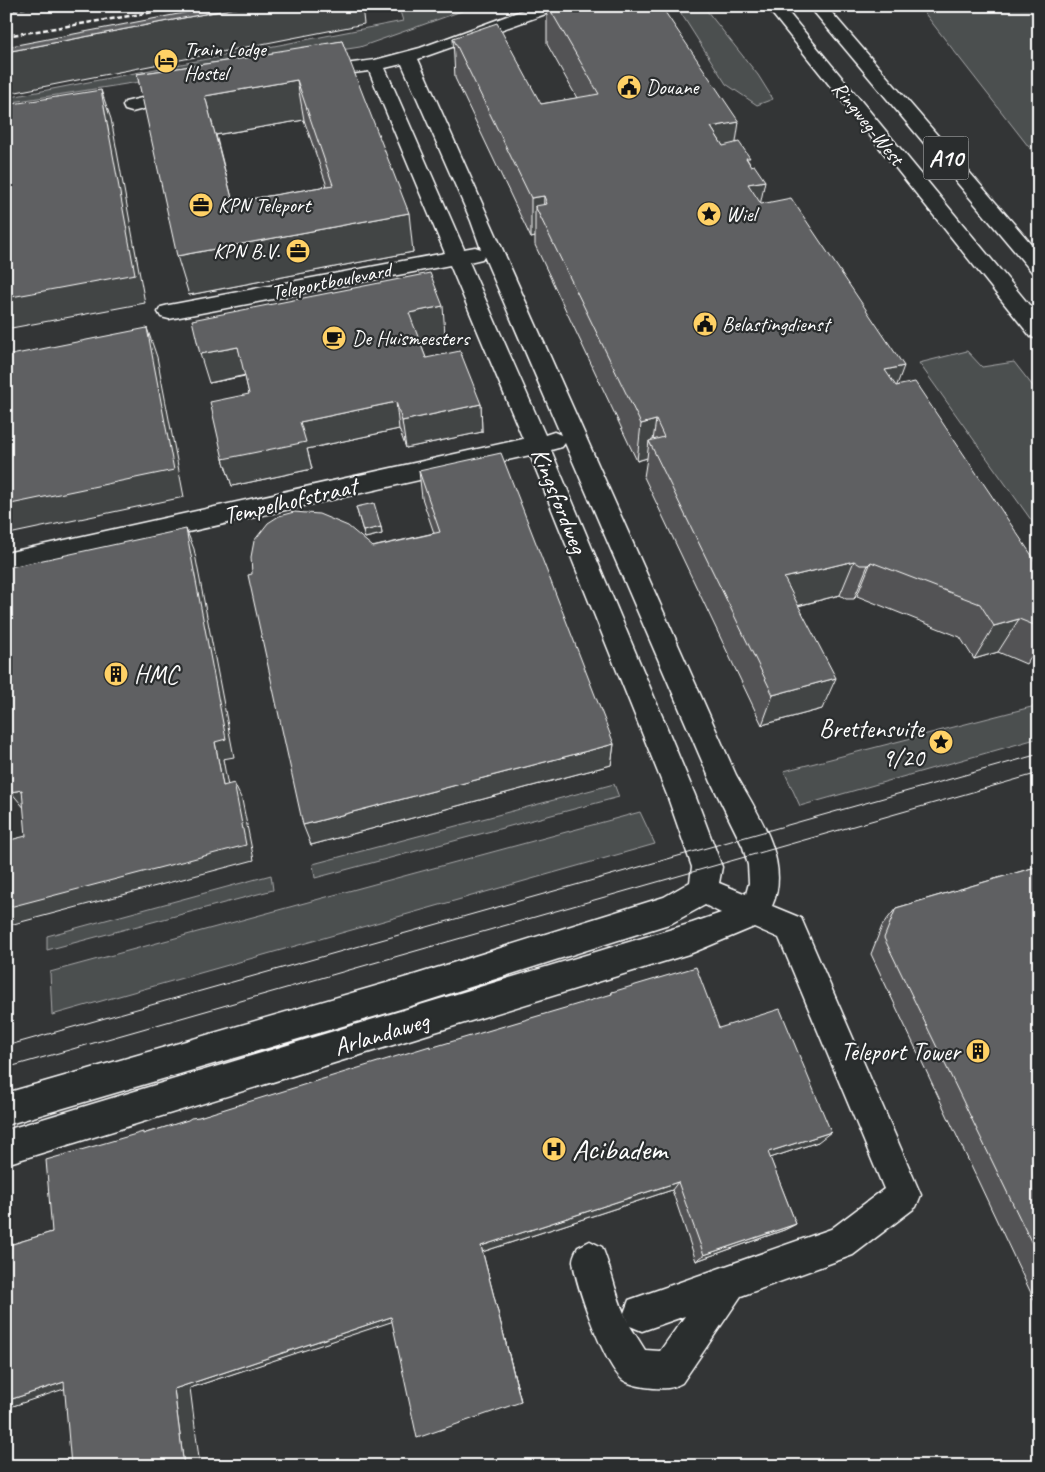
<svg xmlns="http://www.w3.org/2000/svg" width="1045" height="1472" font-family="Caveat,sans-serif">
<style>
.green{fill:#4c4f50;stroke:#a6a7a8}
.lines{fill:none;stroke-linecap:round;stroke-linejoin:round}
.minor-casing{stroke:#fff;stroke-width:3}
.highway-casing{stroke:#fff;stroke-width:3}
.minor{fill:#2a2d2e;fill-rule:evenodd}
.highway{fill:#2a2d2e;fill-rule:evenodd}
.tram{stroke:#fff;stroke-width:1}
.rail{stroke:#fff;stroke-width:2.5;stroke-dasharray:5 2.5;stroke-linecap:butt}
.wall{fill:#525354;stroke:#fff;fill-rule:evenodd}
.shaded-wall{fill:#424445;stroke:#fff}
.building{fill:#5f6162;stroke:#fff;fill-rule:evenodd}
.labels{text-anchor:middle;stroke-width:4.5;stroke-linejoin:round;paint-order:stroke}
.far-poi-label{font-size:21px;fill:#fff;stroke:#2a2d2e;text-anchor:start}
.far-street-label{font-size:21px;fill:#fff;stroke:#2a2d2e}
.shield{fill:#2a2d2e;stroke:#bfc0c0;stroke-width:1}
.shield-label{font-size:24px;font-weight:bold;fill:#fff}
.street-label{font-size:25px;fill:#fff;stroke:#2a2d2e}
.poi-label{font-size:25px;fill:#fff;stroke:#2a2d2e;text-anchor:end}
.near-poi-label{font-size:30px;fill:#fff;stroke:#2a2d2e;text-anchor:start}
</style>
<rect width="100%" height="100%" fill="#333536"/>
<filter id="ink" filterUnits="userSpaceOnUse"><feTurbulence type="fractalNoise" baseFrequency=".02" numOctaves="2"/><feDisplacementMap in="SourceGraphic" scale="10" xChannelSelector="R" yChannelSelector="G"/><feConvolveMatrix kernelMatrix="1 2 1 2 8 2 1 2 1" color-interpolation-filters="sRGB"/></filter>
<g filter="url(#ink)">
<g class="green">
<polygon points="411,6 476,6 360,47 6,103 6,98 403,21 399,8"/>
<polygon points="703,6 758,75 773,99 757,105 726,84 677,7"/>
<polygon points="919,6 1039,6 1039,160"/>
<polygon points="967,351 982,367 1014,362 1039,394 1039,531 919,363"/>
<polygon points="1039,705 1039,738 800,806 784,771"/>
<polygon points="614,784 619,797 315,878 313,864"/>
<polygon points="640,812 655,844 52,1015 50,972"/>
<polygon points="271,875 273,890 47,950 47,936"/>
</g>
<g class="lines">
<defs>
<g id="minor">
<path d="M534,6H559L557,10L418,59L736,775C757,812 792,862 772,906L801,918L921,1195L916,1207L853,1255L741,1296L682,1383C678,1385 672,1388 668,1388C656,1389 633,1387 623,1380C604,1365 576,1286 573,1261C573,1256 576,1251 578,1247L590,1241L602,1247C612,1271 616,1298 628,1322L624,1313L629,1300L831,1229L884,1189L779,938L754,927L692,953L6,1164V1130L692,923L721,913L705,905L672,923L414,1005L6,1125V1093L414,975L664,897L690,882L692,867L667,795L530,455L6,573V553L523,439L450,265L169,319L161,317L158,312L161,307L169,305L445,253L369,71L315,78L309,77L306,73L309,69L315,68L375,60L420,48ZM402,64L471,221L481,249L475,247L464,249L385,68ZM484,256L561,435L554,432L545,435L469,262L482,259ZM565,443L711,782L743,847L748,865L749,883L746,894L719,883L722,867L695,795L551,450L562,447ZM685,1316L660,1351L645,1350L630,1326L642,1331Z"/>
<polygon points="179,89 185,90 188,94 185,98 132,112 125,110 123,106 125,102"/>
</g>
<g id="highway">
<polygon points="766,6 783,6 1039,317 1039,339 1031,337"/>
<polygon points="809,6 826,6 1039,253 1039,274 1032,272"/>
</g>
</defs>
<use href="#minor" class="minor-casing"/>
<use href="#highway" class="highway-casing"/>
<use href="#minor" class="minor"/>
<use href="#highway" class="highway"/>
<g class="tram">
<polyline points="6,1046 1039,754"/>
<polyline points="6,1068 1039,773"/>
</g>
<g class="rail">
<polyline points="6,11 36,6"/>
<polyline points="6,36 191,6"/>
</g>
</g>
<g class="wall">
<polygon points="547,6 661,6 736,143 749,162 760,203 896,386 1039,566 1039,645 1026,664 998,652 974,659 960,637 857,596 854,599 846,599 840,595 798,606 822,709 762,725 644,477 647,458 637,461 535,245 535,237 531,238 455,78 453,38 541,104 577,98 547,44"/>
<path d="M342,41L413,252L189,295L137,74L273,54ZM304,120L327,186L233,202L216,135Z"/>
<polygon points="445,335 419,340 426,358 481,404 482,432 406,448 399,429 307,449 312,469 232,486 223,459 249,394 245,376 209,383"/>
<polygon points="419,471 614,744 611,765 311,845 252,574 434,533 422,498"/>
<polygon points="356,507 381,527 382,534 365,538"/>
<polygon points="1039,866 1039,1310 871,954 882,926 896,908"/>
<polygon points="612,992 719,1028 818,1142 770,1158 796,1224 784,1230 696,1261 672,1190 482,1252 521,1401 392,1321 190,1388 64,1388 10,1407 6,1407 6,1246 52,1232 146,1133 611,995"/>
</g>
<g class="shaded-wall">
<polygon points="246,6 362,6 364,24 6,94 6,52"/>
<polygon points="297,80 304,120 215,135 205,96"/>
<polygon points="101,90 111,119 145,303 6,329 6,298"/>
<polygon points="739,122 733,162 711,127"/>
<polygon points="765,181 757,220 748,184"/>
<polygon points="544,196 543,222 535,206 535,237 531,238 531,198"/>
<polygon points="409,213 413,252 189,295 177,256"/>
<polygon points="443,306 445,335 412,341 409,313"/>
<polygon points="147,328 157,357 184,497 9,534 6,529 6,505"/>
<polygon points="238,347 246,375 209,383 200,354"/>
<polygon points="904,366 890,404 885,370"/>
<polygon points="396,402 399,429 307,449 312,469 232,486 223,459 300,422"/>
<polygon points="481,404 482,432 406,448 402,421"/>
<polygon points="656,420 652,447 649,441 647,458 637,461 641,424"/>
<polygon points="381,527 382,534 365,538 363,531"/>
<polygon points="186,529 194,549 234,757 223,759 231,803 223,786 215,742"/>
<polygon points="854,561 840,595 773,612 784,578"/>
<polygon points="871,562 857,596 854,599 868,565"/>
<polygon points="1019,619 998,652 974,659 994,626"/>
<polygon points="836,678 822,709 762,725 773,695"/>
<polygon points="614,744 611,765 311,845 303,825"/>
<polygon points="234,783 242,800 254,860 6,926 6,908"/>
<polygon points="22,790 25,809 11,792"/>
<polygon points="831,1132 818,1142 758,1162 768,1152"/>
<polygon points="678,1182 672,1190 482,1252 521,1402 481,1246"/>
<polygon points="796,1224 784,1230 696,1261 704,1255"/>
<polygon points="391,1317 397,1320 190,1388 200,1466 184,1466 174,1389"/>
<polygon points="64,1382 85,1382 10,1407 6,1407 6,1401"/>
</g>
<g class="building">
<polygon points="220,6 246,6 6,52 6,47"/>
<polygon points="548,6 661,6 739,122 711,127 723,146 739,142 750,158 746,158 751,166 754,165 765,181 748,184 761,204 791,198 904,366 885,370 896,386 915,382 1039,566 1039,614 1038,614 1039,616 1039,627 1019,619 994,626 980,604 871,562 868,565 860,565 854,561 784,578 836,678 773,695 649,441 664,437 656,420 641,424 535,206 547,204 544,196 531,198 453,38 497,23 541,104 599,94"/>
<path d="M342,41L409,213L177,256L137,74L273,54V52ZM297,80L333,185L233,202L205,96Z"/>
<polygon points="101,90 135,274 6,298 6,105"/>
<polygon points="430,273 443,306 409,313 426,358 460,351 481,404 402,421 396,402 300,422 306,442 223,459 210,402 249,394 238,347 200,354 192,320"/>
<polygon points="147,328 174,470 6,505 6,356"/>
<polygon points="501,453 614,744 303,825 248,575 252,574 251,557 254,541 268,523 279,516 294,512 319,514 348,526 373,547 440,532 419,471"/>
<polygon points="374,503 381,527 363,531 356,507"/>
<polygon points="186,529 226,739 215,742 223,786 234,783 246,845 6,908 6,841 26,836 22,790 11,792 6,734 6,568"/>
<polygon points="1039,866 1039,1258 884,938 896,908"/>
<polygon points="696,967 719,1028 780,1009 831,1132 768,1152 796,1224 704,1255 678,1182 481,1246 521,1402 417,1438 391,1317 174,1389 184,1466 71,1466 64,1382 6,1401 6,1246 52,1232 46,1160 143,1132 143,1134 188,1120 191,1118 199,1117 430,1046 430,1048 612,994 612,992"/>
</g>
</g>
<defs>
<symbol id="hotel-disc" viewBox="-11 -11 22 22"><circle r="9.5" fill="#ffd166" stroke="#2a2d2e"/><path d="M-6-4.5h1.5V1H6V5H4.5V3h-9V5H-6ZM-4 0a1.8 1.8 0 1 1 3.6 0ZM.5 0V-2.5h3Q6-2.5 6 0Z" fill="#111"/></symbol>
<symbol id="civic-disc" viewBox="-11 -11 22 22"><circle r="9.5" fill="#ffd166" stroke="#2a2d2e"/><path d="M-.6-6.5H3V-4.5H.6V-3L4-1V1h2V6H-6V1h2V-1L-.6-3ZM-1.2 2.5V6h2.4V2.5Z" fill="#111"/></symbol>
<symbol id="office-disc" viewBox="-11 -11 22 22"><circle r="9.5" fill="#ffd166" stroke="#2a2d2e"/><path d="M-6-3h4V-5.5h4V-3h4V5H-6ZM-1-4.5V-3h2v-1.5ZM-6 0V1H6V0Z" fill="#111"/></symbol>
<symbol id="sight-disc" viewBox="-11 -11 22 22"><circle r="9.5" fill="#ffd166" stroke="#2a2d2e"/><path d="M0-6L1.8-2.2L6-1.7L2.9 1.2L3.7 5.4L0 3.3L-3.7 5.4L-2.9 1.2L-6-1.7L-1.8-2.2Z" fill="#111"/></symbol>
<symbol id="cafe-disc" viewBox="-11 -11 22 22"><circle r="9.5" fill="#ffd166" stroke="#2a2d2e"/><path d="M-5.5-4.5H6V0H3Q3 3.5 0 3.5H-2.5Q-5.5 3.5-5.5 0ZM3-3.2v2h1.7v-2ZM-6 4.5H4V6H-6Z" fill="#111"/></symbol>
<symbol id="building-disc" viewBox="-11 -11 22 22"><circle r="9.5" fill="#ffd166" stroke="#2a2d2e"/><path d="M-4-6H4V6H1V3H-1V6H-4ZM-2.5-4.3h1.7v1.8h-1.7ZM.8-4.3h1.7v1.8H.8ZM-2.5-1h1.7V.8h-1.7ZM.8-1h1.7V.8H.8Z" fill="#111"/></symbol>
<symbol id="hospital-disc" viewBox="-11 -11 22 22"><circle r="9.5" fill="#ffd166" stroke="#2a2d2e"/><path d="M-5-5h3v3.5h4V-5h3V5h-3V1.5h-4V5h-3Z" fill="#111"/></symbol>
</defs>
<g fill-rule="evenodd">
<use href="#hotel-disc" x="152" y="47" width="28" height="28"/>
<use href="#civic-disc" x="615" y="73" width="28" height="28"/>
<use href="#office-disc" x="187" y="191" width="28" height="28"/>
<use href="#sight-disc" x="695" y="200" width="28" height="28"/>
<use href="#office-disc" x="284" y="237" width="28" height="28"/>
<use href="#civic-disc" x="691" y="310" width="28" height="28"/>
<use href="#cafe-disc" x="320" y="324" width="28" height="28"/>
<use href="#building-disc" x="102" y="660" width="28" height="28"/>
<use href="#sight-disc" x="927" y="728" width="28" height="28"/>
<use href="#building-disc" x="964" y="1037" width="28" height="28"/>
<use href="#hospital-disc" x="540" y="1135" width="28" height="28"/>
</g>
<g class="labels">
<g class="far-poi-label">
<text x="184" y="56">Train Lodge<tspan x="184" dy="24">Hostel</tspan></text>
<text x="646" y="94">Douane</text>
<text x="218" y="212">KPN Teleport</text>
<text x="726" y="221">Wiel</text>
<text x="280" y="258" text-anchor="end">KPN B.V.</text>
<text x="722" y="331">Belastingdienst</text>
<text x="352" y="345">De Huismeesters</text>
</g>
<g class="far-street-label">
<text transform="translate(868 123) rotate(51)" y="7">Ringweg-West</text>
<text transform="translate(331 281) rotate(-11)" y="7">Teleportboulevard</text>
</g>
<rect class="shield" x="923.5" y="136.5" width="45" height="43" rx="4"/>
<g class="shield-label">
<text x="946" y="166">A10</text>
</g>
<g class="street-label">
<text transform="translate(290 500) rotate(-13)" y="9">Tempelhofstraat</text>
<text transform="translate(560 500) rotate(68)" y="9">Kingsfordweg</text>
<text transform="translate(381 1033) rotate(-17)" y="9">Arlandaweg</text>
</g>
<g class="poi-label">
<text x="134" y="683" text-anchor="start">HMC</text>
<text x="924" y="737">Brettensuite<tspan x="924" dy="29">9/20</tspan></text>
<text x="960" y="1060">Teleport Tower</text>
</g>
<g class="near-poi-label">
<text x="572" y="1159">Acibadem</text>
</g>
</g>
<rect width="1045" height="1472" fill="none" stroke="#2a2d2e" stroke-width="25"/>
<rect x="12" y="12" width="1020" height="1447" fill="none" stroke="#fff" stroke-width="2" filter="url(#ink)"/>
</svg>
